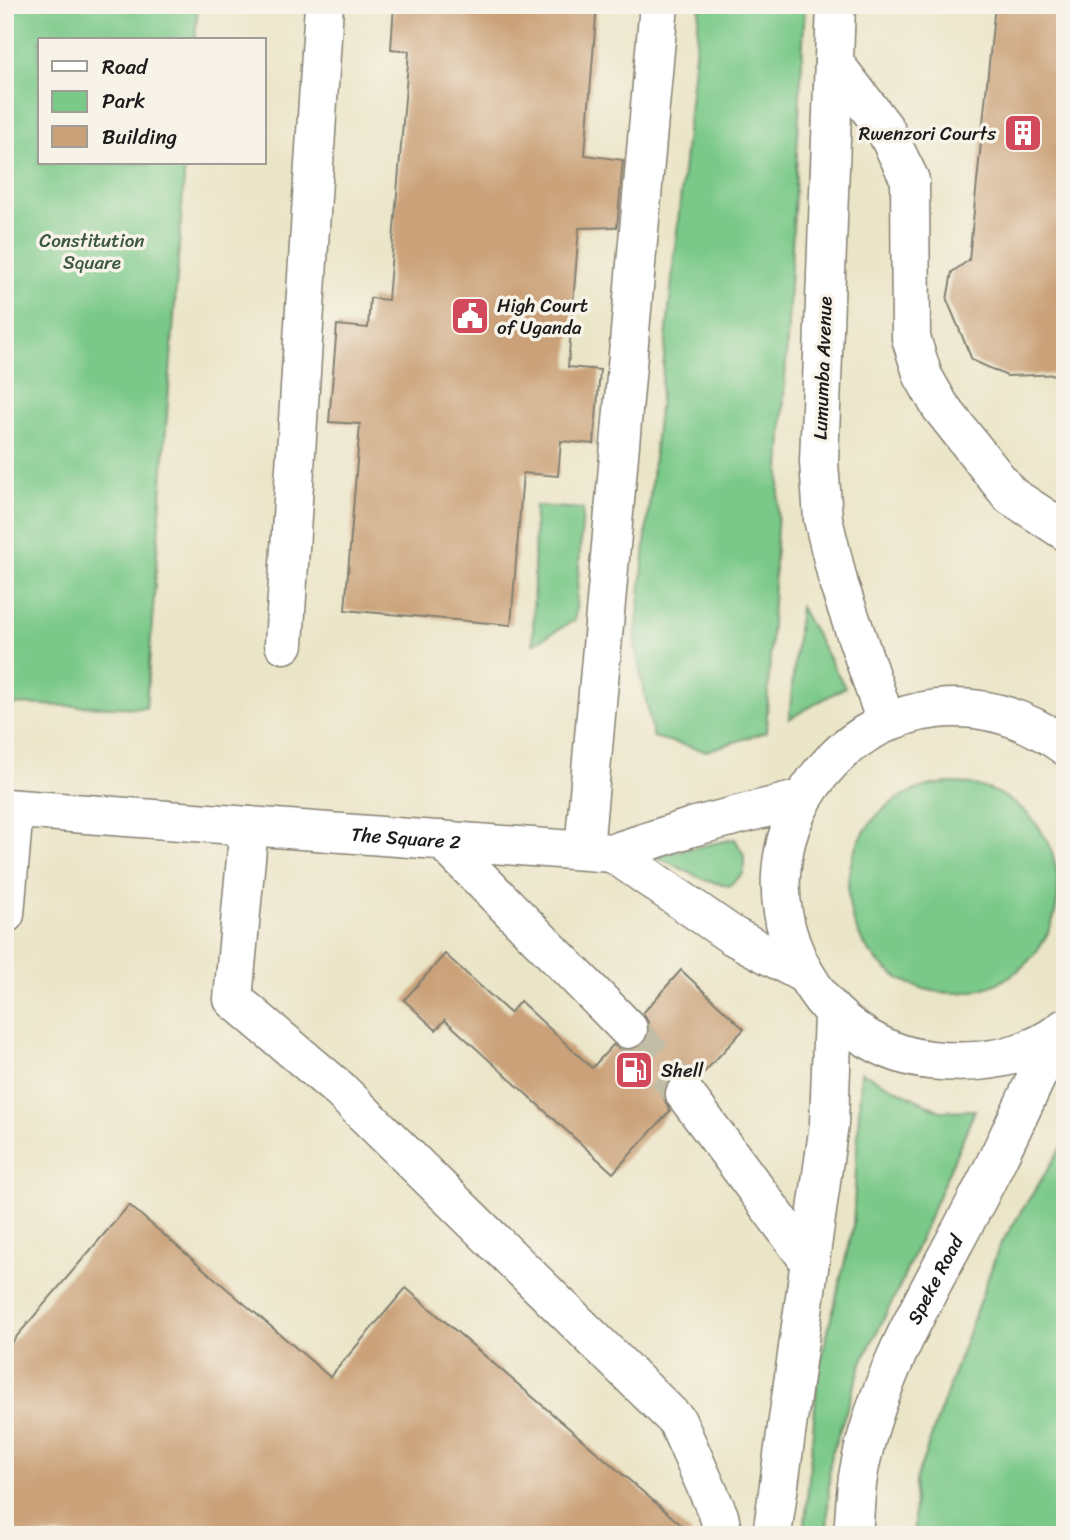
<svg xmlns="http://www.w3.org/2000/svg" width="1070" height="1540" font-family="Sriracha,sans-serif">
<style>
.green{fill:#7ac989;stroke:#4b7252;stroke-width:2}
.building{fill:#caa178}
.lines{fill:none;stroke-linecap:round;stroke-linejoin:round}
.minor-tunnel{stroke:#c2bda6;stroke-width:38;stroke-dasharray:38 19;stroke-linecap:butt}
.minor-casing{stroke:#848072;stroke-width:41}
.major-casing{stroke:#848072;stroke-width:41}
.minor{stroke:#fff;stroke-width:38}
.major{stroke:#fff;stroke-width:38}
.labels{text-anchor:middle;stroke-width:7;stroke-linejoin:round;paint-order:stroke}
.poi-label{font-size:19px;fill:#1c1c1c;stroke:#f7f3e8;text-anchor:start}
.park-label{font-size:19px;fill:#3d5942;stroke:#f7f3e8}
.street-label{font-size:19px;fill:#1c1c1c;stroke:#f7f3e8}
</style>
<rect width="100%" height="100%" fill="#f7f3e8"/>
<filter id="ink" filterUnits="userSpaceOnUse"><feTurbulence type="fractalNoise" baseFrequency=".0143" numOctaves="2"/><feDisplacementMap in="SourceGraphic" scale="14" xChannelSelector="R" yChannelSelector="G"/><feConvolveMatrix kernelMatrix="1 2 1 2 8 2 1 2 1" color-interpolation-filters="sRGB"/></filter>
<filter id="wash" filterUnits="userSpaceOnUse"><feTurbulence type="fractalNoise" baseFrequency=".00686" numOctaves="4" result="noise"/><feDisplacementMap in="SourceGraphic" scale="28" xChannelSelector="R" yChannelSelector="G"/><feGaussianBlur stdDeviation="1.57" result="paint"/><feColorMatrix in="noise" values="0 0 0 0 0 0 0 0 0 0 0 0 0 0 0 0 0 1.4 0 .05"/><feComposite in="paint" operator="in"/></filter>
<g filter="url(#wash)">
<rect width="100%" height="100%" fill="#ebe5c8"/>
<g class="green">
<polygon points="5,5 198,5 195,40 40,40 40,163 185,163 146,708 5,704"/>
<polygon points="700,5 805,5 766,732 706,751 653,737 635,644"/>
<polygon points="535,506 583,509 575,620 533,644"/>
<polygon points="800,607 845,687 789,719"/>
<circle cx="953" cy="888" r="105"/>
<polygon points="735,839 744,855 744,873 729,886 707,881 655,856"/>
<polygon points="861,1072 940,1111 975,1110 899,1288 863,1360 830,1459 827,1535 804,1535 818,1372 853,1228"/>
<polygon points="1065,1142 1065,1535 914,1535 915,1482 999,1247"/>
</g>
<g id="blocks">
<g class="building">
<polygon points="394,5 597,5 585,155 623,160 617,227 579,228 568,367 600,370 594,444 561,441 558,476 523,473 511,625 345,610 360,424 329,422 337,325 368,328 370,298 388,300 409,51 391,49"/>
<polygon points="995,5 1065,5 1065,374 1007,376 972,360 947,300 952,272 969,260"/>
<polygon points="445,954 510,1013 520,1001 592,1068 613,1045 622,1050 633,1050 644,1044 649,1034 649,1024 643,1013 681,970 744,1029 699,1078 683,1072 671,1077 665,1085 663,1096 670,1111 613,1173 445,1020 436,1030 404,1000"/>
<polygon points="129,1205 330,1377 406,1288 693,1535 5,1535 5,1350"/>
</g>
</g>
</g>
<g filter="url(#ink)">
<use href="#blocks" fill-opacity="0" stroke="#848072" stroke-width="2"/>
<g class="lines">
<polyline class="minor-tunnel" points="628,1029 685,1094"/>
<defs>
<g id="minor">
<polyline points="834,63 885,129 910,180 911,338 923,376 940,406 1010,495 1065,531"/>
<polyline points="284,644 324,5"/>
<polyline points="249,826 233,999 339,1089 677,1421 719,1516 723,1535"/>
<polyline points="442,840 628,1029"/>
<polyline points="584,850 659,5"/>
<polyline points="5,914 14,809"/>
<polyline points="685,1094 810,1262"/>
</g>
<g id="major">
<polyline points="836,5 819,462 823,519 839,585 886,722"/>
<path d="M1065,746C892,621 693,831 822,999C846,1030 889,1056 930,1060C977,1065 1027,1059 1065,1028"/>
<path id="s1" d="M5,808L613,853L692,827L801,799"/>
<polyline points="613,853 733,936 802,973"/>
<polyline points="772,1535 829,1124 833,1013"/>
<path id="s2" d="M853,1535C855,1514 855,1492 859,1471C877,1377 926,1296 970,1213C1001,1155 1028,1095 1056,1035"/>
</g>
</defs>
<use href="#minor" class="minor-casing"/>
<use href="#major" class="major-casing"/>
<use href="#minor" class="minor"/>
<use href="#major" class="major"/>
</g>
</g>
<defs>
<symbol id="building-square" viewBox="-11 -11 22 22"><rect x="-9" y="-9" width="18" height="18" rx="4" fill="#d1495b" stroke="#f7f3e8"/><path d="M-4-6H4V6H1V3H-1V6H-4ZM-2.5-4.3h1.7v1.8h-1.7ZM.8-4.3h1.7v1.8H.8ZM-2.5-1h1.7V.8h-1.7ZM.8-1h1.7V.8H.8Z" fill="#fff"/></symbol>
<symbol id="civic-square" viewBox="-11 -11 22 22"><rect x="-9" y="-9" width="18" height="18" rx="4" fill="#d1495b" stroke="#f7f3e8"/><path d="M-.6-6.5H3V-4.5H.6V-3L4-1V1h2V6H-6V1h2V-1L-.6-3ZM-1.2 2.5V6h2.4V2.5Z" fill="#fff"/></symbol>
<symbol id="fuel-square" viewBox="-11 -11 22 22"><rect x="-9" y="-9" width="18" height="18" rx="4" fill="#d1495b" stroke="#f7f3e8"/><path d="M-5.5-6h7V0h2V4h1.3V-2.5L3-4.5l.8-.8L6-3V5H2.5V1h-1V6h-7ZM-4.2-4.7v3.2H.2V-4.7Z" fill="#fff"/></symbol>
</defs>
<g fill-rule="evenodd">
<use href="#building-square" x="1001" y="111" width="44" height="44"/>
<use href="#civic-square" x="448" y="294" width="44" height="44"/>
<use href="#fuel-square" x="612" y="1048" width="44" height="44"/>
</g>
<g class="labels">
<g class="poi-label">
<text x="996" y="140" text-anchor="end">Rwenzori Courts</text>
<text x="497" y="312">High Court<tspan x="497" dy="22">of Uganda</tspan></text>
<text x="661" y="1077">Shell</text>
</g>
<g class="park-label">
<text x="92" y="247">Constitution<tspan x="92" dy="22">Square</tspan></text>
</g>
<g class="street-label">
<text transform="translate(822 368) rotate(-88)" y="7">Lumumba Avenue</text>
<text dy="7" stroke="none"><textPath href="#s1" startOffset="402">The Square 2</textPath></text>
<text dy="7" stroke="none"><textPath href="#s2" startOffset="271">Speke Road</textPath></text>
</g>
</g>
<rect width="1070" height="1540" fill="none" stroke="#f7f3e8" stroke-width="28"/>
<rect x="38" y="38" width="228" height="126" fill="#f7f3e8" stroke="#9f9d96" stroke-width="2"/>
<rect x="52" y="61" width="35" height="10" fill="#ffffff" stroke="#9f9d96" stroke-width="2"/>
<text x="102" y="74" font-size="21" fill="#1c1c1c">Road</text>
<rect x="52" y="91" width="35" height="21" fill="#7ac989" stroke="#9f9d96" stroke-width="2"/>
<text x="102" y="108" font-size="21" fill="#1c1c1c">Park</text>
<rect x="52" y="126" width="35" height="21" fill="#caa178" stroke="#9f9d96" stroke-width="2"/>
<text x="102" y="144" font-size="21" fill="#1c1c1c">Building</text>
</svg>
